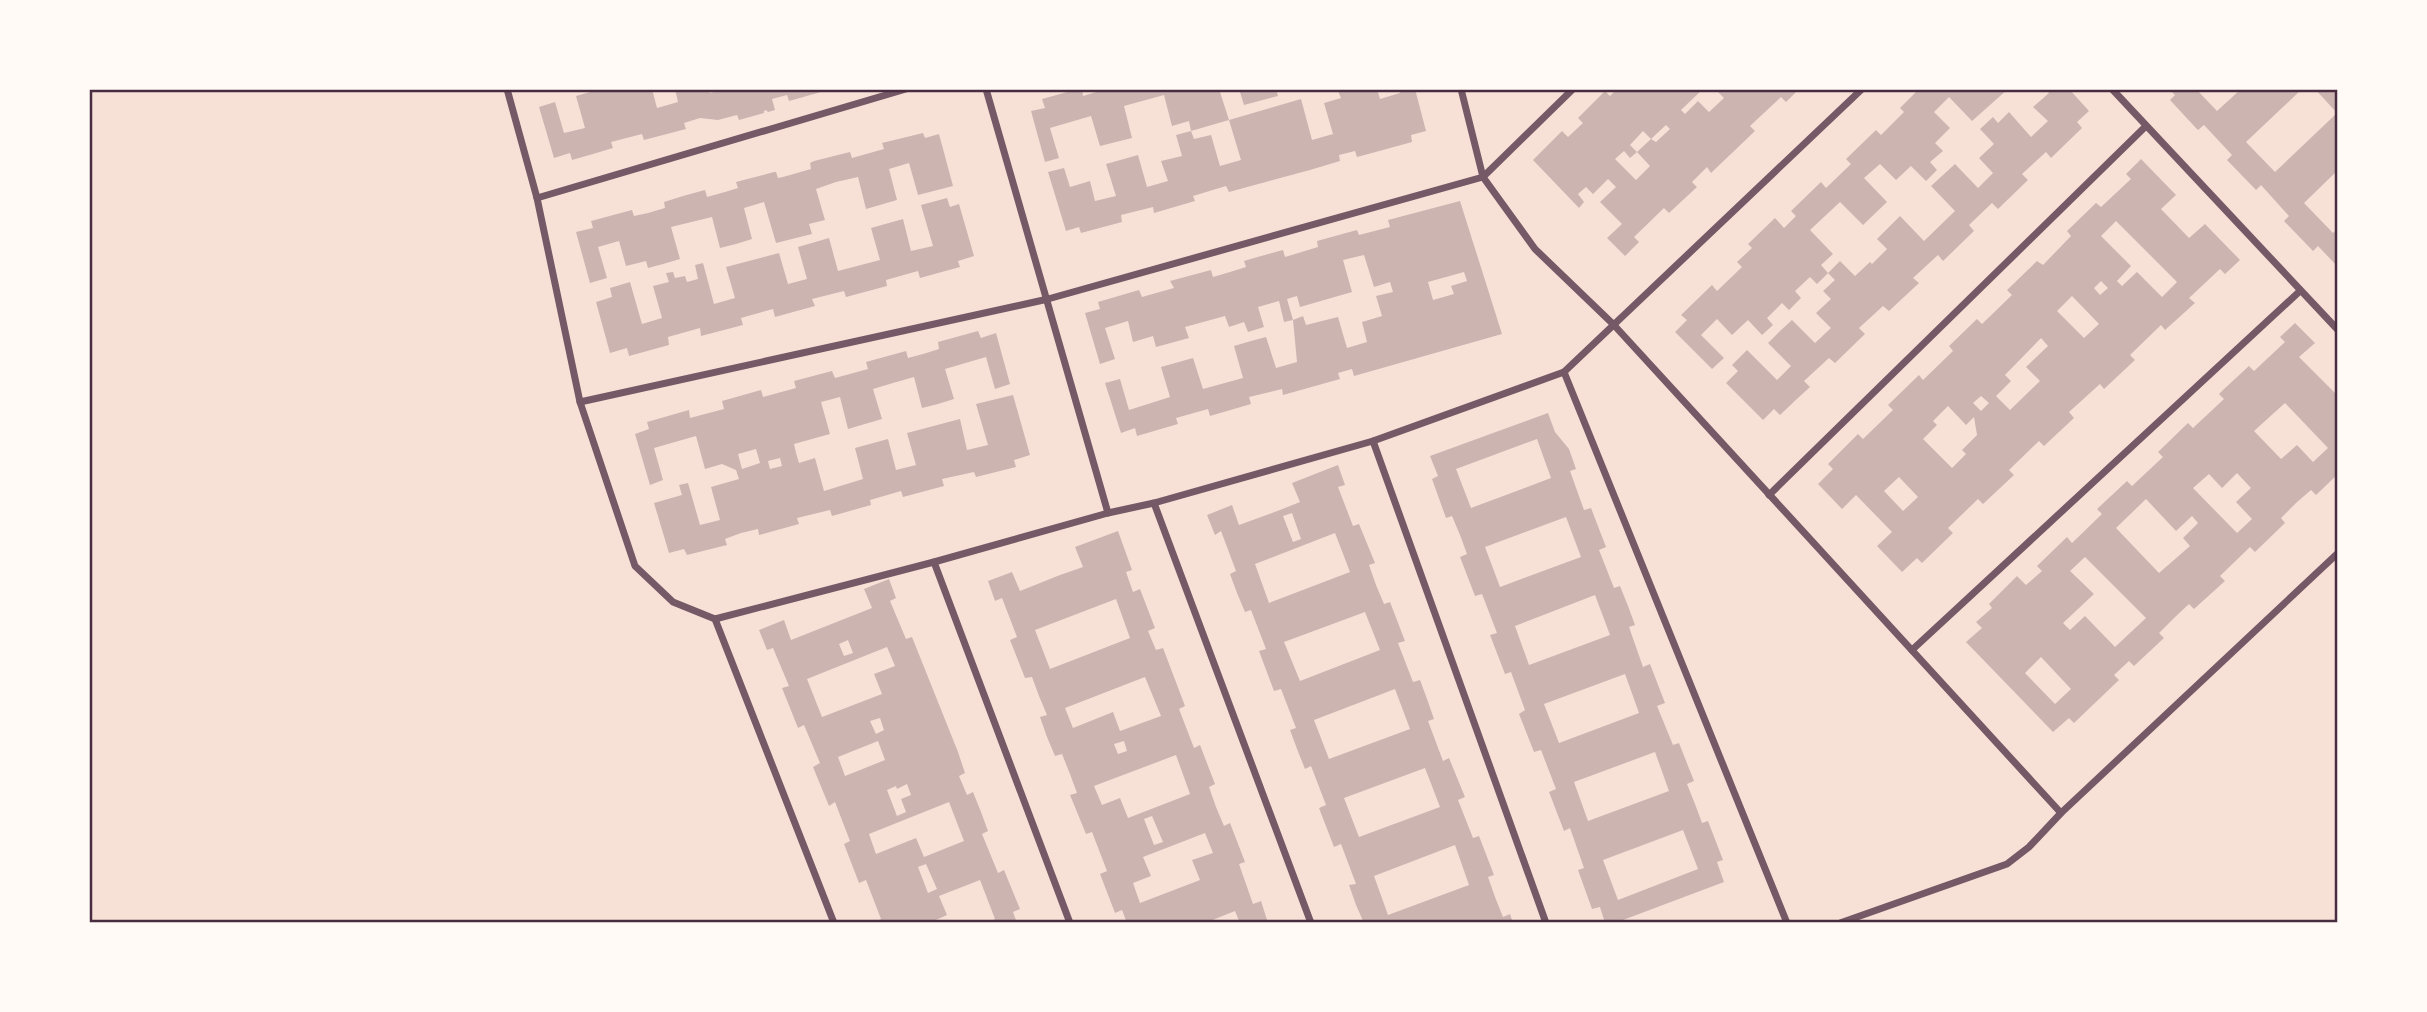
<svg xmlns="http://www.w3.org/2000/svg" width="2427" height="1012" font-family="'Asap Condensed',sans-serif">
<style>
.building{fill:#ccb4b1;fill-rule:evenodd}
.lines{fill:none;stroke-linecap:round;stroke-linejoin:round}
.minor{stroke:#755966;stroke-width:7}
.neatline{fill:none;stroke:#4a2c40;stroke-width:2.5}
</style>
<rect width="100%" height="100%" fill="#f7e1d7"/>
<g class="building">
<polygon points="601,89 652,89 657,108 678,102 675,89 709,89 710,93 724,89 828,90 789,101 787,95 772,99 775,110 768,112 766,110 764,111 764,113 739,120 737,115 718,120 700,118 684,123 686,129 644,140 642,134 611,142 613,148 593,154 572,160 570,153 554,158 539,107 555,102 564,133 585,128 576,96"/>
<polygon points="1078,89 1082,89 1083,96 1106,89 1219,89 1229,120 1191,131 1189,121 1172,126 1164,95 1124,106 1132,138 1100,146 1091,116 1050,128 1059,158 1045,162 1031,111 1045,108 1042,99"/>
<polygon points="1239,89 1276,89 1278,96 1244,105"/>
<polygon points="1337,89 1377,89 1380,99 1400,93 1399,89 1415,89 1426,131 1411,135 1412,142 1372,153 1357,157 1355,151 1339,155 1340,161 1310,170 1229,192 1226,186 1193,196 1195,201 1154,213 1153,207 1121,215 1122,222 1081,233 1079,227 1066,231 1048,172 1064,168 1070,187 1090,181 1095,201 1116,196 1106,164 1138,155 1147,187 1168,181 1161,161 1182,156 1176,135 1191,131 1194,139 1211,135 1220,166 1241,160 1229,120 1301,99 1312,140 1333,134 1324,103 1341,98"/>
<path d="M1617,89H1703L1681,110L1685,114L1698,101L1709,112L1724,98L1715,89H1799L1786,102L1781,97L1765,112L1750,126L1755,131L1711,173L1707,167L1692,182L1697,187L1669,213L1664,208L1634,237L1639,242L1625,256L1607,238L1622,224L1600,202L1616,187L1608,179L1593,194L1586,187L1578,194L1584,202L1579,208L1533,160L1562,131L1568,137L1583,123L1578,118L1605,91L1610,96ZM1666,125L1670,129L1656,142L1651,139ZM1643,131L1651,139L1637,152L1650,166L1636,180L1615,159L1624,151L1630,158L1637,152L1630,145Z"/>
<polygon points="1919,89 2008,89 1972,121 1949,97 1934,112 1950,128 1935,143 1943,151 1930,162 1937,170 1926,181 1911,166 1896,180 1880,164 1864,178 1887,202 1863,225 1840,202 1810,230 1833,254 1821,265 1828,273 1817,284 1810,277 1795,291 1801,298 1789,310 1782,303 1767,318 1773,325 1762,335 1748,320 1732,335 1717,319 1701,335 1724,358 1712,369 1675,332 1687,320 1681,315 1712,285 1717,291 1742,267 1737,262 1752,248 1748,244 1775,218 1784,228 1796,216 1791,211 1821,182 1826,188 1851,164 1846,159 1876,130 1881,135 1904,112 1900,108"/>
<polygon points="2045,89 2069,89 2089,111 2077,122 2082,128 2051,158 2046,152 2022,174 2028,180 1998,209 1992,203 1969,225 1974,231 1943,261 1938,255 1913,278 1919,283 1889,311 1883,306 1859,328 1865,334 1835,363 1829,358 1804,381 1810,387 1799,397 1780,415 1774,409 1763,420 1726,383 1738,371 1732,365 1747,350 1777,380 1791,366 1768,343 1780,331 1792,320 1815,343 1831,328 1816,313 1831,299 1823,291 1835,280 1828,273 1840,261 1855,276 1870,262 1872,264 1887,249 1877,239 1900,216 1924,241 1955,211 1931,186 1955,164 1978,188 1993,173 1979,158 1994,144 1980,129 1993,117 1998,123 2009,112 2031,137 2048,121 2033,107 2049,93"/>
<polygon points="2169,89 2196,89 2217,111 2241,89 2302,89 2246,142 2275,172 2337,113 2315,89 2338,89 2338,170 2304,203 2333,233 2338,228 2338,267 2318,246 2313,251 2284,221 2289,216 2261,185 2256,190 2227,160 2232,155 2204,125 2198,130 2195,127 2170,100 2175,95"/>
<polygon points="923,133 925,138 939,134 953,186 918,195 909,163 889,169 897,200 866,209 858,177 836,182 816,189 825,220 809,224 812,234 776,243 764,202 744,208 752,239 736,244 720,248 712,217 671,227 680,259 663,264 648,268 646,261 626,266 619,241 598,247 607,278 590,283 576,232 593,228 591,221 632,210 634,216 648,213 665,208 664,202 683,196 705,190 707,197 725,192 738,188 736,182 774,172 776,172 778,178 783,177 811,169 810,163 814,161 850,152 852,158 884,149 882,143"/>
<path d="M2141,159L2176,195L2161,209L2189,238L2205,224L2240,260L2225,274L2220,269L2189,298L2195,303L2165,330L2161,325L2130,355L2135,360L2104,389L2100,384L2069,412L2074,418L2044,446L2039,441L2009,470L2014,475L1983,504L1978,499L1948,528L1953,533L1922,563L1917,558L1902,572L1877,546L1892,532L1856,495L1842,509L1818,484L1833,469L1828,464L1858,434L1863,439L1893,410L1888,405L1919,375L1923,380L1953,351L1949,346L1977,319L1982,324L2012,295L2007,290L2037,261L2043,265L2071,236L2067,231L2096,203L2101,207L2131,179L2126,174ZM2116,221L2177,282L2162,297L2137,272L2122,286L2117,281L2131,266L2101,236ZM2101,281L2108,288L2100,295L2094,288ZM2072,296L2099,324L2084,338L2057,311ZM2041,338L2048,346L2026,367L2040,381L2010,410L1996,396L2011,381L2005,375ZM1981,396L1989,403L1981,411L1973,403ZM1948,406L1966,425L1974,417L1977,435L1962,450L1966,454L1952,468L1923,439L1937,425L1933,421ZM1899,477L1918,497L1903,511L1884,491Z"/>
<polygon points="947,198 950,207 959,204 974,256 958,261 960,267 920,278 918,271 886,280 887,286 846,297 844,291 812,299 815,306 775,317 773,309 741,318 743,325 701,336 700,328 668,337 669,345 629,356 627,348 610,353 596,302 612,297 610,288 630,282 642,324 662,318 653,286 669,282 666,273 673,272 675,278 685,276 687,282 698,279 695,265 703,263 714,304 735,298 726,267 779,253 788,284 807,279 798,247 829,238 838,271 880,260 871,228 903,219 911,251 933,246 921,205"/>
<path d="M1460,201L1502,334L1354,376L1352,369L1338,373L1340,379L1283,395L1282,389L1249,397L1251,404L1210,416L1208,409L1176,418L1178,424L1137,436L1135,428L1121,433L1105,383L1120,379L1129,410L1170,397L1161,367L1193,358L1203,389L1243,378L1234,346L1251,341L1266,337L1276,368L1297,362L1293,320L1284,322L1279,301L1258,307L1264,327L1248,332L1244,322L1229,327L1225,316L1185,327L1189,338L1156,347L1153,336L1133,342L1128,321L1105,328L1115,359L1100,364L1085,313L1100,309L1098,302L1139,290L1142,297L1174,288L1170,281L1211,270L1213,277L1230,272L1246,267L1244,261L1254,258L1283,250L1285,257L1318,247L1317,241L1357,230L1359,235L1390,227L1388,220ZM1364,255L1374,287L1390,282L1393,292L1376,296L1382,316L1362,322L1367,342L1347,348L1338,317L1306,325L1303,316L1293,320L1287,299L1297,296L1300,307L1352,292L1343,260ZM1464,272L1467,281L1451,286L1454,294L1433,300L1428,282Z"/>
<path d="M2295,323L2315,343L2299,357L2338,396V474L2316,495L2311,490L2296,503L2281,518L2285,523L2255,552L2250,547L2220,576L2225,581L2194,609L2189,604L2174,618L2159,633L2164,638L2134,666L2129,661L2114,675L2119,680L2074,723L2069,718L2053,732L1966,642L1982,628L1976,622L1992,608L1989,604L2017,576L2026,585L2042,571L2037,566L2067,537L2072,543L2102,514L2097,509L2127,481L2132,486L2163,457L2158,452L2188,423L2193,428L2224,399L2219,394L2224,389L2249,366L2254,371L2285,342L2280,337ZM2285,403L2328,448L2313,462L2297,445L2281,459L2254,431ZM2237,473L2251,488L2236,502L2252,519L2237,533L2193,488L2209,474L2222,488ZM2146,499L2176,531L2192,516L2198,523L2183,538L2190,546L2159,573L2116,528ZM2085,557L2146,618L2115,647L2085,616L2070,630L2063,623L2094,594L2070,571ZM2041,657L2071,689L2055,704L2025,673Z"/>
<path d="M978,331L981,338L996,333L1010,384L995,389L986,357L945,369L954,399L938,404L922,408L914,377L893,383L873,389L882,419L848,429L840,397L821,402L830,434L794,444L796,453L799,463L815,458L824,491L863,479L855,448L888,439L896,470L916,465L907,433L960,419L967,450L988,445L976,404L1013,395L1030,455L1014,460L1016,467L976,477L974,472L942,479L944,486L903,497L901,491L870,500L871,505L832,516L830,510L797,518L799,524L759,535L758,529L741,533L725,539L727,545L687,555L684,549L669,553L654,503L682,495L679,485L688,483L700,525L720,520L711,487L739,479L736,470L722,464L705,469L696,436L654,448L663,480L650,485L635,434L649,429L647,422L689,410L690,418L724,409L722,401L761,390L763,397L796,388L794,381L832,371L835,378L868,369L866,362L906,351L908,358L923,354L939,349L938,342ZM756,449L760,463L742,469L738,454ZM780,458L782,466L770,469L768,461Z"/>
<path d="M1548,413L1555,432L1569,449L1576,469L1570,471L1584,510L1591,508L1606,547L1599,550L1614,588L1620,586L1628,606L1635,625L1629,627L1643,667L1650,664L1665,703L1657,706L1673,745L1679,743L1694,781L1687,784L1695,804L1702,823L1708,821L1723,860L1717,862L1724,882L1615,923H1605L1600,907L1592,909L1578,870L1584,868L1570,828L1564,831L1549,792L1556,789L1541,750L1534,752L1519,714L1525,710L1511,672L1505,674L1490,635L1497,633L1482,594L1475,596L1460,557L1467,554L1460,535L1452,516L1446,518L1432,479L1438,476L1430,456ZM1537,439L1551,478L1471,508L1456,469ZM1566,517L1581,557L1500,587L1485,547ZM1595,595L1610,635L1529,665L1515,626ZM1625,674L1639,713L1559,743L1544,704ZM1655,752L1669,791L1588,821L1574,782ZM1683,830L1698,869L1618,900L1603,860Z"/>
<path d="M1338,465L1345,485L1338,487L1353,526L1359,524L1375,563L1369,565L1376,585L1384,604L1390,602L1405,641L1398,643L1413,682L1420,680L1427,699L1434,719L1428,721L1443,761L1449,758L1465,797L1458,800L1473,838L1479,836L1494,875L1488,877L1495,897L1503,917L1510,914L1513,923H1364L1356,905L1349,885L1356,884L1341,844L1334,847L1319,808L1326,805L1311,766L1305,769L1297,749L1290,730L1296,728L1281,689L1274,691L1259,651L1266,649L1251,610L1245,612L1237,593L1230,574L1236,571L1221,531L1215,535L1207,515L1232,505L1239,525L1280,510L1300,502L1292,483ZM1292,513L1301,539L1293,542L1283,516ZM1335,533L1350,572L1269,603L1255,564ZM1365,612L1380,650L1300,681L1284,642ZM1395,689L1410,729L1329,759L1314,720ZM1425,768L1440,807L1359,837L1344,798ZM1455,845L1469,885L1388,915L1374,876Z"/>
<path d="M1118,531L1132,570L1126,572L1133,592L1140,589L1155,628L1148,631L1156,650L1163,648L1185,706L1179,709L1194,748L1200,745L1215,784L1209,787L1216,807L1224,826L1230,823L1245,862L1239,864L1253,904L1261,901L1268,923H1240L1235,911L1205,923H1127L1122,910L1115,913L1100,874L1107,871L1092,832L1086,834L1070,795L1077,793L1070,774L1062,754L1055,756L1047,737L1040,717L1047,715L1039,696L1032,677L1025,678L1010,640L1017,637L1002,598L995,601L988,581L1012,572L1020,591L1060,575L1083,567L1075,547ZM1116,599L1130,638L1050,669L1035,630ZM1145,677L1161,716L1120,731L1113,712L1073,728L1065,708ZM1124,741L1127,751L1118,754L1114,744ZM1176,755L1190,794L1128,818L1120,798L1102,805L1094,786ZM1152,816L1163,842L1154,845L1144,819ZM1205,833L1213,853L1192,860L1200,880L1140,903L1133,883L1151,876L1143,857Z"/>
<path d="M889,579L896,598L890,601L906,639L912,637L958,752L965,773L959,776L967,795L973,792L981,812L988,831L982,834L998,873L1004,870L1020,909L1013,912L1017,923H987L995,919L980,880L939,896L947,915L929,923H873L881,919L866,880L859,883L844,844L850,841L835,802L829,806L813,767L820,763L804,725L798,728L782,688L789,686L773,648L767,650L759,630L784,620L791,640L872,608L864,589ZM848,640L853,653L844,656L839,644ZM887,647L895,666L874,674L882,694L822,717L807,679ZM880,718L884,730L876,734L870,721ZM878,741L885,760L845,776L838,757ZM907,784L911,795L901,799L906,812L897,816L887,790L896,786L897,789ZM949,802L964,841L924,857L916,838L876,854L869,834ZM926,864L937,889L928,893L918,867Z"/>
</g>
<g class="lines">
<g class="minor">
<polyline points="507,89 537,198 580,402 635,566 673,602 715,619 934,562 1108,513 1154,503 1373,441 1564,372 1862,89"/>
<polyline points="986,89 1108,513"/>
<polyline points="1461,89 1483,177 1535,249 1613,324 2061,813"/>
<polyline points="2112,89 2338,330"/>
<polyline points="537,198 906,89"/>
<polyline points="1564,372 1787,923"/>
<polyline points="580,402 1048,299 1483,177 1573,89"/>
<polyline points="1373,441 1546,923"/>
<polyline points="1769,495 2146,126"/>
<polyline points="1154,503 1311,923"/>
<polyline points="934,562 1070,923"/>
<polyline points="715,619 834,923"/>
<polyline points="1912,650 2300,291"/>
<polyline points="1840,923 2007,864 2029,847 2061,813 2338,553"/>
</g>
</g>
<rect width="2427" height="1012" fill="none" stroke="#fffaf5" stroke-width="182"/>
<rect x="91" y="91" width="2245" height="830" class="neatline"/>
</svg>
